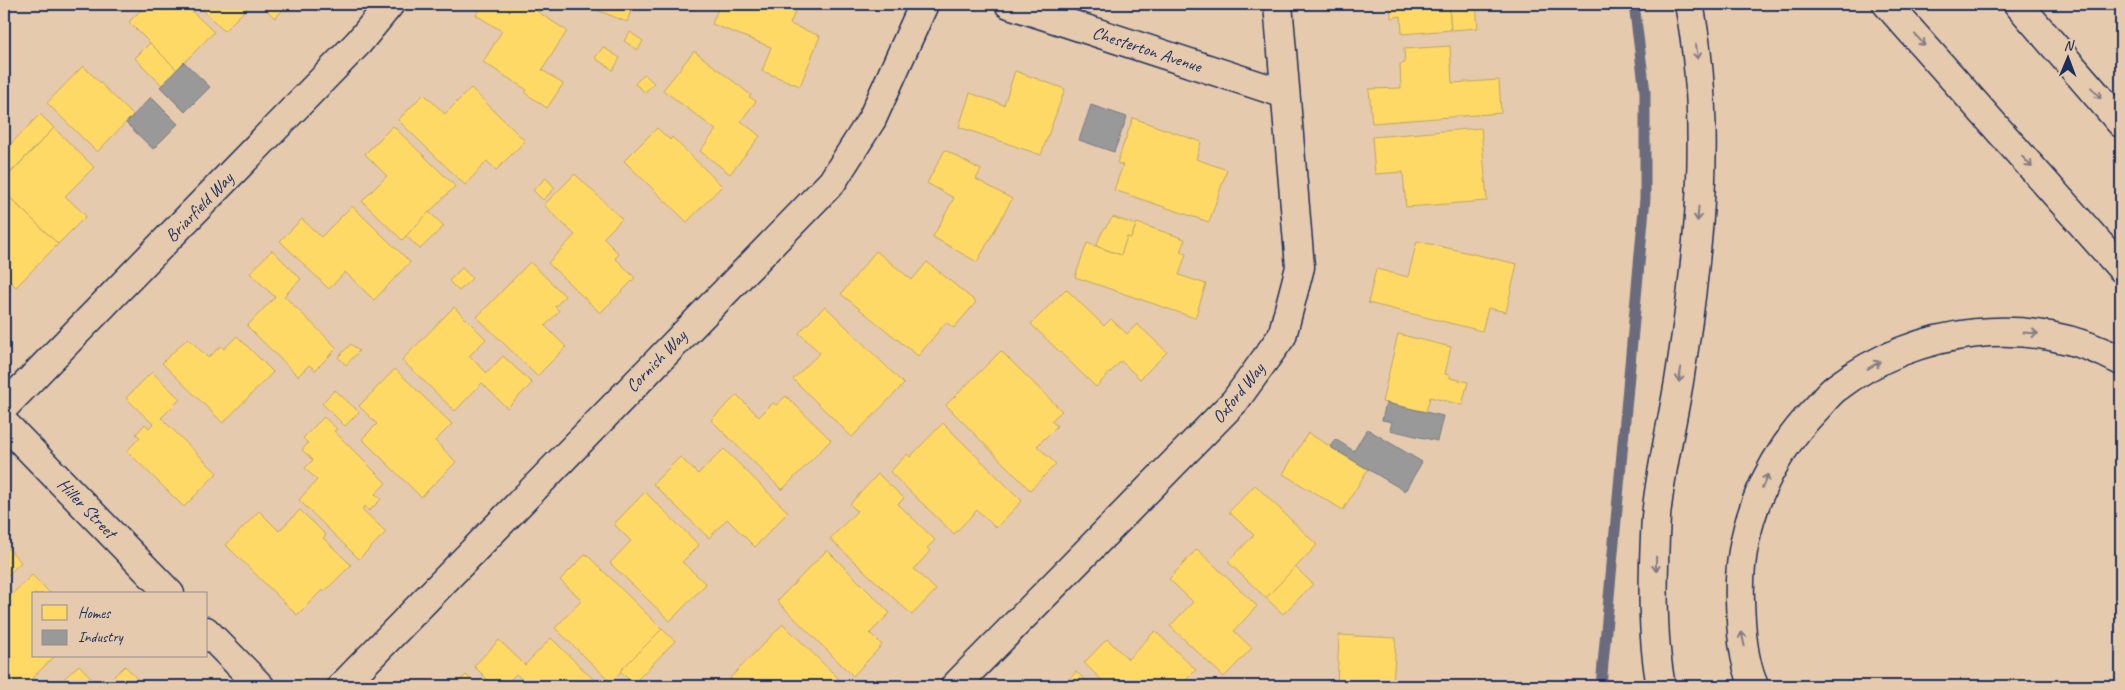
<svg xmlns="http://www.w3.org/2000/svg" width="2125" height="690" font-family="Caveat,sans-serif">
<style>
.homes{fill:#ffd966;stroke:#bba664}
.industry{fill:#999;stroke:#737987}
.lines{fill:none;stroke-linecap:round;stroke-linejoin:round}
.stream{stroke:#6b6c7d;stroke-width:11}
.minor-casing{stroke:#1b2f5e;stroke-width:31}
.highway-casing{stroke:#1b2f5e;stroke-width:31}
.minor{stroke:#e6caad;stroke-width:28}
.highway{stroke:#e6caad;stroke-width:28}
.oneway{stroke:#807c86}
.labels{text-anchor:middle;stroke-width:5;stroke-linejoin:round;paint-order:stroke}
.street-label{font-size:18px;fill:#1b2f5e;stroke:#e6caad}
</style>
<rect width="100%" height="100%" fill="#e6caad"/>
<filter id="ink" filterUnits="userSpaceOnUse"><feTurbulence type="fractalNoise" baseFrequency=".02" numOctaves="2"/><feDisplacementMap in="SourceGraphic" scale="10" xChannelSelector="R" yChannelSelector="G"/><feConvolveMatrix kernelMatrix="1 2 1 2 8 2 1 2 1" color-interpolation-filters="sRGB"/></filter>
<g filter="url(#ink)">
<g class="homes">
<polygon points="147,4 184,4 214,32 177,70 129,22"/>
<polygon points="197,4 251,4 224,31"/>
<polygon points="260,4 289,4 275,18"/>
<polygon points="483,4 526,4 567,31 542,70 563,84 547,108 525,93 527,90 483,62 502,31 476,15"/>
<polygon points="599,4 633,4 627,22 597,10"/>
<polygon points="720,4 798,4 790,24 820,36 800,86 762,71 771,47 712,24"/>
<polygon points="1390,4 1449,4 1451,30 1402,34 1401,16 1391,18"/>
<polygon points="1449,4 1476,4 1478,28 1451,30"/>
<polygon points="630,32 643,41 638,50 624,41"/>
<polygon points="150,43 177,70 162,85 135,58"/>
<polygon points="1450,46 1452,83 1499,80 1501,113 1372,123 1369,89 1401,88 1400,64 1405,63 1404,49"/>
<polygon points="603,47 620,58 613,70 595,58"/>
<polygon points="694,51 751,95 749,97 756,101 741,121 760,136 730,174 700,151 716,130 663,90"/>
<polygon points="83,66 133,115 97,152 47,103"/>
<polygon points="1015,71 1065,89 1041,155 959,127 970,93 1004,105"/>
<polygon points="644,74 654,83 645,92 635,84"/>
<polygon points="471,88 525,141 496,170 487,161 465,185 398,120 424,94 445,114"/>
<polygon points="40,114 54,128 8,175 4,171 4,151"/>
<polygon points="1133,118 1201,142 1196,159 1227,170 1209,222 1114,190 1123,165 1117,163"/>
<polygon points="393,126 455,186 402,240 362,201 387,176 365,154"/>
<polygon points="54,128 94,167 65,196 86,216 58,244 4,192 4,180"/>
<polygon points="657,128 670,140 672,137 722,186 687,222 624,161"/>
<polygon points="1481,128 1487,201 1406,207 1403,172 1375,174 1372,137"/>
<polygon points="945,150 981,170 976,179 1012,199 977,262 933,237 954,198 927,183"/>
<polygon points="575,174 622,219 603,238 619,254 615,258 635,278 600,313 548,263 575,235 544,205"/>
<polygon points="546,178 555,188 543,200 533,190"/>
<polygon points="4,195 6,198 8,196 58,244 16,287 4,276"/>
<polygon points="352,206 410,262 374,300 345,272 329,289 280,241 302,219 321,237"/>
<polygon points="429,212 444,226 420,249 406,236"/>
<polygon points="1113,217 1136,225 1131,238 1127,237 1121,255 1096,246 1102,232"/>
<polygon points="1137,223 1185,239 1180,252 1186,254 1179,275 1206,284 1195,318 1075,277 1087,243 1121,255 1127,237 1131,238"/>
<polygon points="1417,241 1517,264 1506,312 1488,308 1482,331 1368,303 1376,269 1408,277"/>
<polygon points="272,250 301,279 284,296 337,348 315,370 309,365 298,376 247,326 275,297 250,273"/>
<polygon points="876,251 912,280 927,262 976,302 954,328 946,322 918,356 841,294"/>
<polygon points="530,262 565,296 555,307 559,311 545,326 566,347 537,376 477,317"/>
<polygon points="462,268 472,278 459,291 449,281"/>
<polygon points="1066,289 1104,326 1111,319 1127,334 1137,324 1167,352 1140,379 1121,361 1096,387 1031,324"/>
<polygon points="825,306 904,384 852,437 793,379 820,353 799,333"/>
<polygon points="454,307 486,339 469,356 487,373 503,356 532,383 507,408 482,383 455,411 402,360"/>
<polygon points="1398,334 1451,347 1445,374 1450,375 1450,378 1468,382 1462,405 1430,397 1426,412 1382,402"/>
<polygon points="237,336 273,372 223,423 162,363 188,338 208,358 221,346 224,349"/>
<polygon points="351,344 359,351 346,365 338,357"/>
<polygon points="1001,351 1062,411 1051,421 1057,426 1037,446 1056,464 1030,490 946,405"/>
<polygon points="395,369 452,424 435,441 456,462 421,497 362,439 377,424 359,406"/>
<polygon points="152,372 180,399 161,418 217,473 184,507 127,451 140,437 136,434 145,424 149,428 153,424 126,398"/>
<polygon points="335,390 359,412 345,426 322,403"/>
<polygon points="737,395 759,417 773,403 776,405 786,396 831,440 782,490 711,420"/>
<polygon points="324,417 337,429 334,431 386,483 375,494 381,499 369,511 365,506 362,509 386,532 359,559 299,500 317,480 305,468 313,460 302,450 308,443 303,438"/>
<polygon points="943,423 1022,501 996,528 977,510 954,534 890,472 907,454 910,457"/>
<polygon points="1308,433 1368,469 1343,510 1283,474"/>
<polygon points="724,449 788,512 755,547 727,519 709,538 653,484 680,457 698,474"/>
<polygon points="878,474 904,498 898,504 935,540 927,548 930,551 914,569 936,590 912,615 830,539 857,511 850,504"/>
<polygon points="1255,485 1317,545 1266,598 1228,562 1254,535 1229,512"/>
<polygon points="645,492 699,545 682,562 706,584 670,621 610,563 631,541 614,524"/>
<polygon points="300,510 326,535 323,538 351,565 324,592 322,590 297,615 226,545 259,511 279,531"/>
<polygon points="4,544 21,562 4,579"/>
<polygon points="1197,549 1257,606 1234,631 1252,648 1224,677 1170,626 1193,602 1169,579"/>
<polygon points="827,550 890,613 870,633 882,645 853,676 777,601"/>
<polygon points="586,554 662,629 611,682 555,628 582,600 560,580"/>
<polygon points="1295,567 1313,584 1283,614 1266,598"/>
<polygon points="32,575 51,594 34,594 34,656 55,656 24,686 4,686 4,602"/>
<polygon points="783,624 842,682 837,686 738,686 730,678"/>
<polygon points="662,629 675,641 633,684 620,671"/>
<polygon points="1155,631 1196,670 1185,681 1191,686 1108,686 1084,663 1107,639 1128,659"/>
<polygon points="1339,635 1396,638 1393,686 1337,686"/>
<polygon points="551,638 600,686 529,686 516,674 504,686 494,686 474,666 499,640 525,665"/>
<polygon points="79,665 99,686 56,686"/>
<polygon points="125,666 144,686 103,686"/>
<polygon points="1076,672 1092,686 1063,686"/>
<polygon points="466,675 478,686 455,686"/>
</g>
<g class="industry">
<polygon points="184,62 210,87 185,112 160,87"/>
<polygon points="151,97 178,124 153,149 126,123"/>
<polygon points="1091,105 1127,117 1114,152 1079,140"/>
<polygon points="1386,403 1443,416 1437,441 1390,430 1392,422 1382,420"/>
<polygon points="1367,429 1422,462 1405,491 1330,447 1335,439 1354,451"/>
</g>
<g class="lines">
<polyline class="stream" points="1601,686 1645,198 1645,92 1634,4"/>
<defs>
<g id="minor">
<polyline points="1009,4 1285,94"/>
<polyline points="4,407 359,42 390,4"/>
<polyline points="4,423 170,594"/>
<polyline points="206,631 260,686"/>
<polyline points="342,686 832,182 872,119 924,4"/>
<polyline points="955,686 1235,401 1282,336 1300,267 1278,4"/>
</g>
<g id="highway">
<polyline points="1887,4 2121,268"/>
<polyline points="2018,4 2121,123"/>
<path d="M1661,686C1651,634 1653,570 1656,517C1660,471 1673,421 1680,375C1699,253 1713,126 1689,4"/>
<path d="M1754,686C1743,661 1741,628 1740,601C1737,529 1766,461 1815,410C1822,403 1828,394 1836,388C1916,327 2032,312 2121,361"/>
</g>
</defs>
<use href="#minor" class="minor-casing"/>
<use href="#highway" class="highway-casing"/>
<use href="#minor" class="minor"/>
<use href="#highway" class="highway"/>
</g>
<defs><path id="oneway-shaft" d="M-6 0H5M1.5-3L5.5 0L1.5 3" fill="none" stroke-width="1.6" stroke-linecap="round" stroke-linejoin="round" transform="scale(1.25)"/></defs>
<g class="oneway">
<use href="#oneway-shaft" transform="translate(1920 40) rotate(48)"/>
<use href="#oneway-shaft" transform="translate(1697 52) rotate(83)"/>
<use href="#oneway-shaft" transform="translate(2096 93) rotate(49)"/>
<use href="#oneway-shaft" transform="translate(2027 162) rotate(48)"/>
<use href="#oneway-shaft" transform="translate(1698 214) rotate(94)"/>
<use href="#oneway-shaft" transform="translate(2031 333) rotate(4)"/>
<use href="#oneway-shaft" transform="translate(1874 365) rotate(-31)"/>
<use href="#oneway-shaft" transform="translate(1680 375) rotate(99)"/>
<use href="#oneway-shaft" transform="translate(1765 481) rotate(-67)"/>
<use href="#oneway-shaft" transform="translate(1656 564) rotate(91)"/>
<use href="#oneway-shaft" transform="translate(1743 639) rotate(-102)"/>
</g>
</g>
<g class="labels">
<g class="street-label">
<text transform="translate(1147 49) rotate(18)" y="6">Chesterton Avenue</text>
<text transform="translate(199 207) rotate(-46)" y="6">Briarfield Way</text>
<text transform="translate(656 361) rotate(-46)" y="6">Cornish Way</text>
<text transform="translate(1238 393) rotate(-51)" y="6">Oxford Way</text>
<text transform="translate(87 508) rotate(46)" y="6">Hiller Street</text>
</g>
</g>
<rect width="2125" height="690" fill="none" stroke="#e6caad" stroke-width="20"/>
<rect x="10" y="10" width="2105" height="670" fill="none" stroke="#1b2f5e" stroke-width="2" filter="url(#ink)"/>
<rect x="32" y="592" width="175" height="65" fill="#e6caad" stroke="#958c8d"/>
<rect x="42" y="605" width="25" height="15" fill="#ffd966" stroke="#958c8d"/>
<text x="78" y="618" font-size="15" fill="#1b2f5e">Homes</text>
<rect x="42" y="630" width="25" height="15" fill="#999999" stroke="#958c8d"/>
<text x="78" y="642" font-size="15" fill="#1b2f5e">Industry</text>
<g transform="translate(2068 58) rotate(1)" stroke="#e6caad" stroke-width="4" paint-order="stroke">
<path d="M0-4L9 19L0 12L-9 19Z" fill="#1b2f5e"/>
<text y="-8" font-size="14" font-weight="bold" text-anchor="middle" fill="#1b2f5e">N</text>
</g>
</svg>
